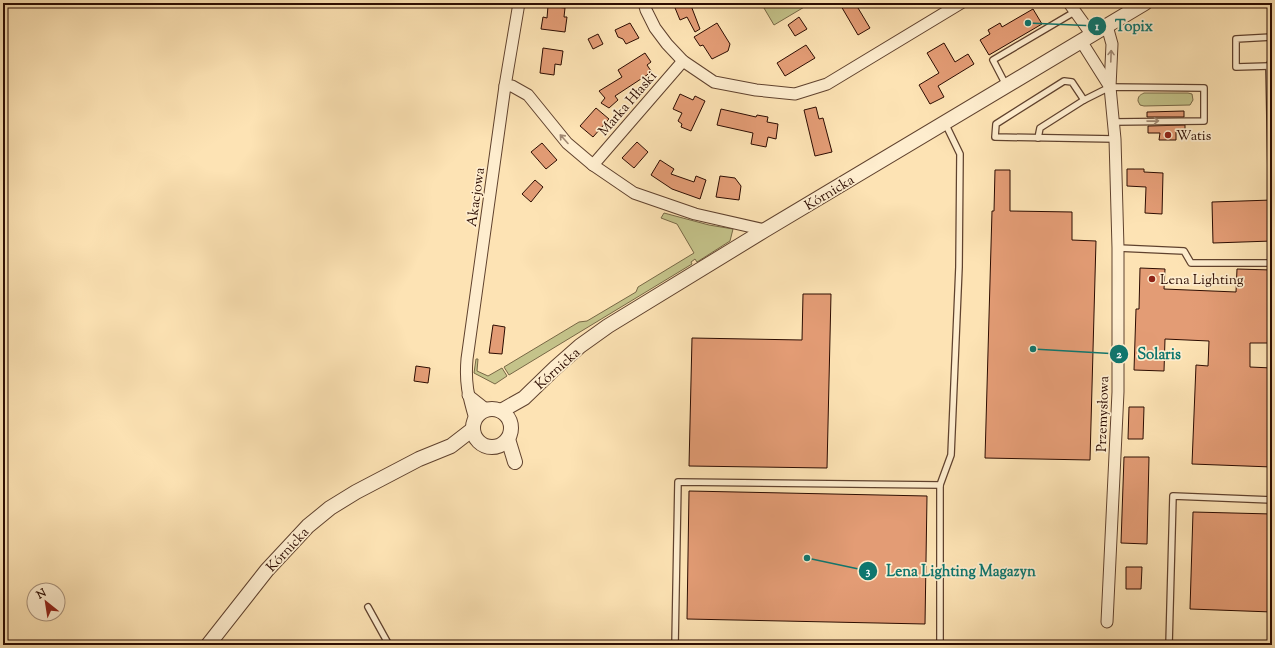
<svg xmlns="http://www.w3.org/2000/svg" width="1275" height="648" font-family="'Sorts Mill Goudy',serif">
<style>
.green{fill:#c4c38a;stroke:#786846}
.building{fill:#e39c75;stroke:#2c0c01}
.lines{fill:none;stroke-linecap:round;stroke-linejoin:round}
.service-casing{stroke:#60422e;stroke-width:8}
.minor-casing{stroke:#60422e;stroke-width:13}
.tertiary-casing{stroke:#60422e;stroke-width:16}
.service{stroke:#feedce;stroke-width:5.5}
.minor{stroke:#feedce;stroke-width:11}
.tertiary{stroke:#feedce;stroke-width:14}
.oneway{stroke:#a08872}
.poi-dot{fill:#8f2418;stroke:#feedce;stroke-width:1.5}
.labels{text-anchor:middle;stroke-width:3.5;stroke-linejoin:round;paint-order:stroke}
.street-label{font-size:14px;fill:#2c0c01;stroke:#feedce}
.poi-label{font-size:14px;fill:#2c0c01;stroke:#feedce;text-anchor:start}
.leader{fill:none;stroke:#0f766e;stroke-width:1.5}
.callout-dot{fill:#0f766e;stroke:#feedce;stroke-width:1.5}
.mark-label{font-size:12px;text-anchor:middle;font-weight:bold;fill:#fff}
.callout-label{font-size:15px;text-anchor:middle;font-weight:bold;fill:#0f766e;stroke:#feedce;stroke-width:3.5;stroke-linejoin:round;paint-order:stroke}
</style>
<rect width="100%" height="100%" fill="#fde3b4"/>
<filter id="stains"><feTurbulence type="fractalNoise" baseFrequency=".005" numOctaves="4"/><feColorMatrix values="0 0 0 0 .2 0 0 0 0 .09 0 0 0 0 .02 0 0 0 .5 -.17"/></filter>
<radialGradient id="worn" r=".72"><stop offset=".6" stop-color="#630" stop-opacity="0"/><stop offset="1" stop-color="#630" stop-opacity=".3"/></radialGradient>
<g class="green">
<polygon points="761,3 811,3 774,25"/>
<path d="M1144,93H1188L1192,94L1193,100L1190,105L1144,106L1140,105L1138,101C1138,96 1140,95 1144,93Z"/>
<polygon points="664,213 709,225 733,229 730,241 697,262 695,259 691,262 692,264 509,375 504,367 579,322 587,321 636,292 638,287 694,253 677,224 661,218"/>
<polygon points="476,359 478,359 477,371 488,376 502,368 507,376 495,384 474,373"/>
</g>
<g class="building">
<polygon points="673,3 690,3 700,29 695,32 687,17 680,20"/>
<polygon points="847,3 855,3 870,28 858,35 841,6"/>
<polygon points="548,6 565,8 564,17 567,17 565,32 541,29 543,17 547,18"/>
<polygon points="1033,9 1042,24 989,55 980,40 990,34 988,30 1000,23 1002,27"/>
<polygon points="799,17 807,29 795,36 788,25"/>
<polygon points="630,23 639,38 626,44 623,39 618,37 615,30"/>
<polygon points="717,23 730,44 728,51 712,59 703,45 700,46 694,37"/>
<polygon points="598,34 603,44 593,49 588,39"/>
<polygon points="944,43 955,62 968,54 974,64 938,86 944,97 930,104 919,85 939,73 927,53"/>
<polygon points="806,45 815,58 785,76 777,63"/>
<polygon points="543,48 563,51 561,65 555,64 554,75 540,73"/>
<polygon points="645,53 651,62 647,65 651,71 647,75 615,96 618,100 609,108 601,103 605,98 599,91 622,77 618,70"/>
<polygon points="680,94 693,100 695,96 705,101 691,131 681,127 682,124 678,121 682,113 673,109"/>
<polygon points="816,107 819,119 823,118 832,152 815,156 804,110"/>
<polygon points="596,108 609,119 593,137 580,126"/>
<polygon points="721,109 756,117 757,115 768,117 767,122 778,124 776,139 768,137 766,147 751,144 753,133 717,125"/>
<polygon points="1184,111 1184,117 1147,117 1147,112"/>
<polygon points="1185,125 1185,132 1176,132 1176,140 1159,140 1160,133 1148,133 1148,126"/>
<polygon points="637,142 648,152 634,168 622,158"/>
<polygon points="542,143 557,160 546,169 531,152"/>
<polygon points="660,160 674,169 671,174 694,182 696,176 706,180 700,199 672,189 651,175"/>
<polygon points="1127,169 1144,169 1144,172 1163,173 1162,214 1145,213 1146,187 1127,186"/>
<polygon points="995,170 1010,170 1010,211 1072,212 1072,240 1096,241 1090,460 985,458 992,211 994,211"/>
<polygon points="720,176 735,178 741,186 739,200 716,197"/>
<polygon points="535,180 543,187 531,202 522,194"/>
<polygon points="1272,200 1272,241 1213,243 1212,202"/>
<polygon points="1140,268 1165,269 1164,289 1236,292 1237,269 1272,270 1272,343 1250,343 1250,367 1272,368 1272,467 1192,464 1196,365 1208,366 1209,341 1165,339 1164,371 1134,370 1136,309 1139,309"/>
<polygon points="803,294 831,294 827,468 689,466 692,338 802,340"/>
<polygon points="493,325 505,327 502,354 489,353"/>
<polygon points="416,366 430,368 428,383 414,381"/>
<polygon points="1129,407 1144,407 1143,439 1128,439"/>
<polygon points="1124,457 1149,457 1147,544 1121,543"/>
<polygon points="689,491 927,496 925,624 687,619"/>
<polygon points="1193,512 1272,514 1272,612 1190,609"/>
<polygon points="1126,567 1142,567 1141,589 1126,589"/>
</g>
<g class="lines">
<defs>
<g id="service">
<polyline points="1269,66 1236,67 1236,39 1272,37"/>
<polyline points="1006,85 993,60 1076,11"/>
<polyline points="1084,100 1072,82 1064,81 996,124 995,137 1115,139"/>
<polyline points="1038,138 1040,128 1084,100 1110,87 1204,88 1204,121 1114,122"/>
<polyline points="1271,165 1269,66 1272,59"/>
<polyline points="1118,248 1184,251 1191,263 1272,263"/>
<polyline points="368,607 389,645"/>
<polyline points="675,645 678,482 940,485"/>
<polyline points="905,645 940,644 940,485 951,455 959,267 960,154 945,123"/>
<polyline points="1169,645 1173,496 1272,500"/>
</g>
<g id="minor">
<polyline points="644,3 646,10 655,28 667,44 683,61 714,82 756,90 795,94 827,84 961,3"/>
<polyline points="1069,3 1092,35"/>
<polyline points="1081,41 1110,87"/>
<polyline points="505,86 512,86 528,95 567,143 593,165 634,193 695,214 765,230"/>
<polyline points="593,165 683,61"/>
<polyline points="468,395 487,410"/>
<path d="M475,419C468,395 465,383 467,359L505,86L519,3"/>
<polyline points="1107,622 1118,392 1118,248 1115,139 1110,87 1112,44 1107,26"/>
</g>
<g id="tertiary">
<circle cx="492" cy="428" r="19"/>
<polyline points="501,411 524,398 555,368 580,346 608,326 765,230 1145,3"/>
<polyline points="508,439 515,462"/>
<polyline points="208,645 267,570 308,526 330,508 356,492 419,459 451,446 473,429"/>
</g>
</defs>
<use href="#service" class="service-casing"/>
<use href="#minor" class="minor-casing"/>
<use href="#tertiary" class="tertiary-casing"/>
<use href="#service" class="service"/>
<use href="#minor" class="minor"/>
<use href="#tertiary" class="tertiary"/>
</g>
<defs><path id="oneway-shaft" d="M-6 0H5M1.5-3L5.5 0L1.5 3" fill="none" stroke-width="1.6" stroke-linecap="round" stroke-linejoin="round"/></defs>
<g class="oneway">
<use href="#oneway-shaft" transform="translate(1111 56) rotate(-88)"/>
<use href="#oneway-shaft" transform="translate(1153 121) rotate(-1)"/>
<use href="#oneway-shaft" transform="translate(564 139) rotate(-132)"/>
</g>
<g class="poi-dot">
<circle cx="1168" cy="135" r="4"/>
<circle cx="1152" cy="279" r="4"/>
</g>
<g class="labels">
<g class="street-label">
<text transform="translate(627 103) rotate(-49)" y="5">Marka Hłaski</text>
<text transform="translate(829 192) rotate(-31)" y="5">Kórnicka</text>
<text transform="translate(475 197) rotate(-82)" y="5">Akacjowa</text>
<text transform="translate(557 368) rotate(-42)" y="5">Kórnicka</text>
<text transform="translate(1102 414) rotate(-88)" y="5">Przemysłowa</text>
<text transform="translate(287 549) rotate(-47)" y="5">Kórnicka</text>
</g>
<g class="poi-label">
<text x="1176" y="140">Watis</text>
<text x="1160" y="284">Lena Lighting</text>
</g>
</g>
<path class="leader" d="M1028 23L1097 26M1033 349L1119 354M807 558L868 571"/>
<g class="callout-dot">
<circle cx="1028" cy="23" r="4"/>
<circle cx="1033" cy="349" r="4"/>
<circle cx="807" cy="558" r="4"/>
<circle cx="1097" cy="26" r="10"/>
<circle cx="1119" cy="354" r="10"/>
<circle cx="868" cy="571" r="10"/>
</g>
<g class="mark-label">
<text x="1097" y="30">1</text>
<text x="1119" y="358">2</text>
<text x="868" y="575">3</text>
</g>
<g class="callout-label">
<text x="1134" y="31">Topix</text>
<text x="1159" y="359">Solaris</text>
<text x="961" y="576">Lena Lighting Magazyn</text>
</g>
<rect width="1275" height="648" fill="none" stroke="#fde3b4" stroke-width="16"/>
<rect x="4" y="4" width="1267" height="640" fill="none" stroke="#2c0c01" stroke-width="2"/>
<rect x="8" y="8" width="1259" height="632" fill="none" stroke="#2c0c01"/>
<g transform="translate(46 602) rotate(330)"><circle r="19" fill="#feedce" stroke="#aa937c"/>
<path d="M0-3L7 15L0 10L-7 15Z" fill="#8f2418"/>
<text y="-6" font-size="11" font-weight="bold" text-anchor="middle" fill="#2c0c01">N</text>
</g>
<rect width="100%" height="100%" filter="url(#stains)"/>
<rect width="100%" height="100%" fill="url(#worn)"/>
</svg>
